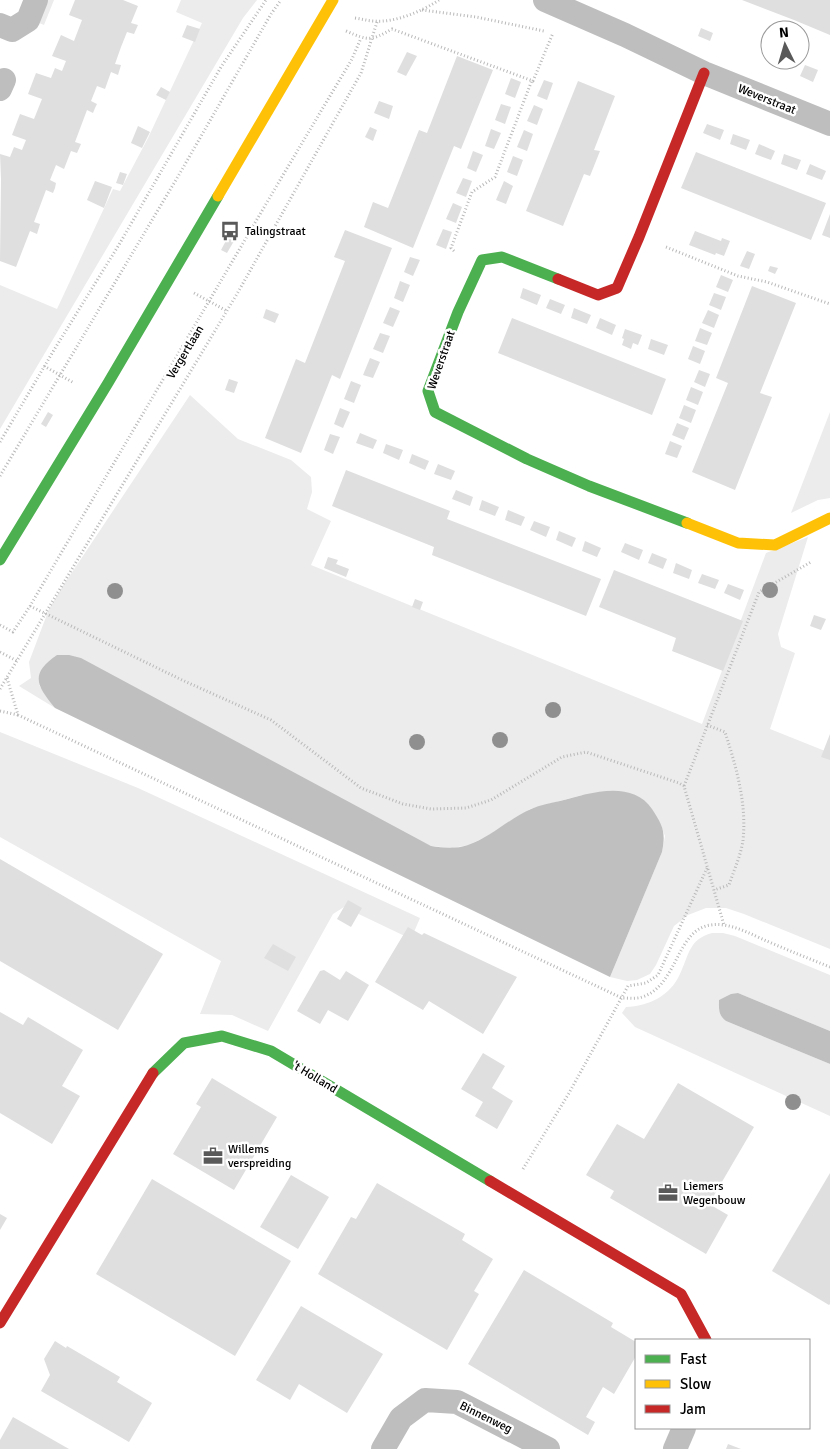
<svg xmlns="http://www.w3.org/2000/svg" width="830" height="1449" font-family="Signika,sans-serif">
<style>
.green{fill:#ececec}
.water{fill:#bfbfbf}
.building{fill:#dfdfdf}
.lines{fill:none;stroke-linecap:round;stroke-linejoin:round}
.path{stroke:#b9b9b9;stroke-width:3;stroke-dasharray:1 2.5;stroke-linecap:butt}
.street{stroke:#bebebe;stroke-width:24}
.fast{stroke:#4caf50;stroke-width:11}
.slow{stroke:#ffc107;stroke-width:11}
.jam{stroke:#c62828;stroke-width:11}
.tree{fill:#8f8f8f}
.labels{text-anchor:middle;stroke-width:5;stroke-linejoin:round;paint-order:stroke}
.street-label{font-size:12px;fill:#000;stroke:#fff}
.poi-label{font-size:12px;fill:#000;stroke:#fff;text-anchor:start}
</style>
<rect width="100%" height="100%" fill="#fff"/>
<g class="green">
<polygon points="41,0 54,0 44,25 32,20"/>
<polygon points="181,0 257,0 243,18 0,429 0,285 57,309 113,189 120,191 148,138 202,23 176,12"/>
<polygon points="190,395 238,439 291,460 311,477 312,492 307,509 331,521 311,565 702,724 766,553 808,537 778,634 781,647 795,653 770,729 830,753 830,949 744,914 726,908 706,908 688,915 674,926 656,965 650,974 637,980 627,981 610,977 662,852 665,836 659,821 582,795 530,809 491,834 469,845 452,848 431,846 39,685 55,708 19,686 31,678 29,662 49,609 63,586"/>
<polygon points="830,412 830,498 818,500 791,513"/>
<polygon points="0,732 138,788 420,918 411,939 344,907 333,914 268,1031 232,1015 200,1014 221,961 0,837"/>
<path d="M712,933H723L735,936L830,975V1031L738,993L719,1000C719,1009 718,1015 726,1021L830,1064V1116L635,1027L622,1013L626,1007C649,1006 670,996 680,974C689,955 689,939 712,933Z"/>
</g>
<g class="water">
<path d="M57,655H69L81,658L431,846C444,848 456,849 468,845C491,837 510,818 531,809C540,805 551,803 560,801C589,793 632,779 652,809C663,826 666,832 662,852L610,977L55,708C37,686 29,674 57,655Z"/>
<path d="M738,993L830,1031V1064L726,1021C718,1015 719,1009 719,1000L731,994Z"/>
</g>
<g class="building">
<polygon points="75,0 123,0 138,6 131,23 138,25 134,34 127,32 121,47 115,64 121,65 118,75 111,72 105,89 97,86 91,101 97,104 95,108 93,113 87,110 75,142 81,144 77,153 71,151 64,169 56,165 50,180 56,183 55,188 53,193 46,190 34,222 40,224 37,234 30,231 16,267 0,261 1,179 0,154 10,157 14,147 22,150 26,140 12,135 20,114 34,119 42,99 28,94 36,73 51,78 55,68 62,71 66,61 52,56 61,35 74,41 82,20 69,15"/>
<polygon points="742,0 830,0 830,35 794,20"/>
<polygon points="187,25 200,29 195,42 182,37"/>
<polygon points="701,28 713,33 710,41 698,36"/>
<polygon points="407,52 417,56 406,76 397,72"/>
<polygon points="457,56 493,70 461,149 454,146 413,248 364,227 373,202 388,208 419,130 427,133"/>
<polygon points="805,65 818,70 813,82 800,76"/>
<polygon points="511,78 521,82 515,98 505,94"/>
<polygon points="544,80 553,83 547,100 537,96"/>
<polygon points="578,81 615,96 594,150 600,151 590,176 584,174 563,226 526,211"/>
<polygon points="161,87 170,92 166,100 156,95"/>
<polygon points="379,101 393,106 389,119 374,113"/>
<polygon points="501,104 511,107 505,124 495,120"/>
<polygon points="534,105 543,109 537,125 527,121"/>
<polygon points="707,124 724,130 720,140 703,133"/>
<polygon points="138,126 150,132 142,148 131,143"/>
<polygon points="370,127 377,130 373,141 365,137"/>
<polygon points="491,129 501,133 494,149 485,146"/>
<polygon points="524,130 533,134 527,151 517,147"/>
<polygon points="733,134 750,140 746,150 730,144"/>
<polygon points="759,144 775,151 771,160 755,154"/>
<polygon points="473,151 483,155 476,172 467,168"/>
<polygon points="696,152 826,203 811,240 681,188"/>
<polygon points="784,154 801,160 797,170 781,164"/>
<polygon points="513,156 523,160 517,176 507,172"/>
<polygon points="810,164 826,171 822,180 806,174"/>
<polygon points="120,172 127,174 123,185 116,183"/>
<polygon points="463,178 472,181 466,197 456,193"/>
<polygon points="95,181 112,187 104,208 87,200"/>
<polygon points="504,181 513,186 506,204 496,200"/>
<polygon points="453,203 462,207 456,223 446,219"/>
<polygon points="830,214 830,238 822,235"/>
<polygon points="443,229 452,232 446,249 436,245"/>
<polygon points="345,230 392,248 340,379 332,375 301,453 265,438 296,359 305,363 345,261 334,257"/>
<polygon points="695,231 721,241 722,238 730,241 724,256 716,253 715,255 689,245"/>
<polygon points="228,237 234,241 227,253 221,250"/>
<polygon points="747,251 755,254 749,269 740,266"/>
<polygon points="410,257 420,260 413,276 404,272"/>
<polygon points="770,266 778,268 775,274 768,271"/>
<polygon points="721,275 733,280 728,292 716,287"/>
<polygon points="400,281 410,285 403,302 394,298"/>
<polygon points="752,286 796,303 760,393 772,397 735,490 692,472 728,383 716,378"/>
<polygon points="523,288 541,295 537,305 520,298"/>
<polygon points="714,293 726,297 721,310 709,305"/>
<polygon points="550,299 565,305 561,314 546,308"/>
<polygon points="390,307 400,311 393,327 383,323"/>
<polygon points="574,308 591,315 587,324 571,318"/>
<polygon points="266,309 279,314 275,323 263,318"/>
<polygon points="708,310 719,315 714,328 702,323"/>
<polygon points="512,318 666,379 652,415 498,353"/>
<polygon points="600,318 616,325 612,335 596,328"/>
<polygon points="700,328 712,333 707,345 695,341"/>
<polygon points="625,329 642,335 638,345 633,343 631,349 622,345 624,339 622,338"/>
<polygon points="380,333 390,336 383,353 373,349"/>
<polygon points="651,339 668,345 664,355 648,349"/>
<polygon points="693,346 705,351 700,364 688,359"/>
<polygon points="370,358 380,362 373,378 363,375"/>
<polygon points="699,370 710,374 705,387 694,382"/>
<polygon points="229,379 238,382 234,393 225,390"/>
<polygon points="351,381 361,385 354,403 344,399"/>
<polygon points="691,387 703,392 698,405 686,400"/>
<polygon points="684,405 696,410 691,423 679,418"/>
<polygon points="340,408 350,412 343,428 334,424"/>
<polygon points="48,412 53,415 46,427 41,424"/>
<polygon points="677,423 689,428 684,440 672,435"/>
<polygon points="360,433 377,440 373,449 356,443"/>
<polygon points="330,434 340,437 333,454 324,450"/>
<polygon points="670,441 682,446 677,458 665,454"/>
<polygon points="386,444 403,450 399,460 383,453"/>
<polygon points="412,454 429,461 425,470 409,463"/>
<polygon points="438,464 455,471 451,480 434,474"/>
<polygon points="346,470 450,511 447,519 601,579 586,616 432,555 434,547 332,506"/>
<polygon points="456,490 473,497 470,506 452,499"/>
<polygon points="482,500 499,507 495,516 479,510"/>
<polygon points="508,510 525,517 521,526 505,520"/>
<polygon points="534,521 550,527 546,537 530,530"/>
<polygon points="559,531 576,538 572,547 556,540"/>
<polygon points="585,541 601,548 597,557 582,551"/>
<polygon points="625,543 643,550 639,560 621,552"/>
<polygon points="652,553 667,559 663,569 648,563"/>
<polygon points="328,557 338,560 336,564 349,569 346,577 324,568"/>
<polygon points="676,563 692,570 689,579 673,573"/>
<polygon points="614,570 743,621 723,671 672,651 676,638 599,607"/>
<polygon points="702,574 719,580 715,589 698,583"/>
<polygon points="728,584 744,590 740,600 724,593"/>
<polygon points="415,599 423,602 420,610 412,607"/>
<polygon points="814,615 826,619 821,630 810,626"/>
<polygon points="830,734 830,760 821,757"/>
<polygon points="0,859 163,954 118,1030 0,961"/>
<polygon points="348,900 362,908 351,927 337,919"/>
<polygon points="408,927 422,935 424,933 517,977 483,1034 429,1001 423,1010 375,982"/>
<polygon points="273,944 296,957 288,971 264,958"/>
<polygon points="324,970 340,980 346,971 369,985 348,1021 328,1010 320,1024 297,1011 320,971"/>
<polygon points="0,1012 23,1025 28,1017 83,1050 62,1086 80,1096 52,1144 0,1113"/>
<polygon points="483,1053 505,1066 492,1088 513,1101 497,1129 475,1116 483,1102 461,1089"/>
<polygon points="212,1078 277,1117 234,1190 173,1154 201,1107 196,1104"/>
<polygon points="678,1083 754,1127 709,1204 728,1215 706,1254 610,1198 614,1191 586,1175 617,1124 644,1139"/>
<polygon points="830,1173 830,1304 829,1305 772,1271"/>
<polygon points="291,1175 329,1197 298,1249 260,1227"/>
<polygon points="152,1179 291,1261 235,1356 96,1274"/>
<polygon points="377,1183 465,1234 462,1240 493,1259 474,1291 479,1294 447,1350 318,1274 351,1217 356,1219"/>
<polygon points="0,1214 7,1218 0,1230"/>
<polygon points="524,1270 613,1323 611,1327 636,1342 636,1356 614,1394 603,1387 586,1417 595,1422 588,1435 468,1364"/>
<polygon points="301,1306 383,1354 347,1413 299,1384 290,1400 256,1380"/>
<polygon points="55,1341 66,1348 67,1346 120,1377 117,1382 152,1403 129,1442 41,1391 50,1375 44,1359"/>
<polygon points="13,1417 69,1449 0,1449 0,1440"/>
<polygon points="728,1444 741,1449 726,1449"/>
</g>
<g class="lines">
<g class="path">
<polyline points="422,10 476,17 544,31"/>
<path d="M355,18C362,19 368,21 375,21C394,23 423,11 439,0"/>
<path d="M346,31C369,41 371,41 392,29L533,81L553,33"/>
<polyline points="666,247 738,276 767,282 830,304"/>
<polyline points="454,251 451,248 472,192 495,177 532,80"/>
<polyline points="194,293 227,311"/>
<polyline points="44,366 74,383"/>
<polyline points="0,442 54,350 120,243 221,67 266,0"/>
<polyline points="0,476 180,173 271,14 281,0"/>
<polyline points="30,606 182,680 271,720 361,788 403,804 431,809 466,808 491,800 562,757 586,752 679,783 684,786 724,925"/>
<polyline points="0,625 13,632 30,606 286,170 352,59 361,38"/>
<polyline points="0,652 17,661"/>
<path d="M7,678L18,715L622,998C629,998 636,999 642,997C678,986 676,929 711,925C731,922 752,935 769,942C790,951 810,959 830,967"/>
<polyline points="0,689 237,294 361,73 377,22"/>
<polyline points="0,711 18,715"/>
<path d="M707,725L725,732C736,766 747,804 743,840C741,855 734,870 729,885L714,890"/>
<polyline points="684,786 759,592 811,562"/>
<polyline points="523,1169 569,1093 628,986 646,983 658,975 707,868"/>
</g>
<g class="street">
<polyline points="545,0 625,35 704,73 830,124"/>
<polyline points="0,25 12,30 28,20 36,0"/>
<polyline points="0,89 4,80"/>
<polyline points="383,1449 401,1418 425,1400 457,1402 548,1449"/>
<polyline points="675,1449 684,1428"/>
</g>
<g class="fast">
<polyline points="558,279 502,257 482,260 458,312 428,391 435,412 527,459 589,486 687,523"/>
<polyline points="0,560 108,383 218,196"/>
<polyline points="153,1073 184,1043 222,1036 271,1051 490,1181"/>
</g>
<g class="slow">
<polyline points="218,196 333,0"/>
<polyline points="687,523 738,543 775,545 830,518"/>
</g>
<g class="jam">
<polyline points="558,279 598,295 617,288 639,237 704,73"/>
<polyline points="490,1181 681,1294 706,1340"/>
<polyline points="0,1323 153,1073"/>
</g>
</g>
<g class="tree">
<circle cx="770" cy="590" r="8"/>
<circle cx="115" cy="591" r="8"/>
<circle cx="553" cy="710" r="8"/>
<circle cx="500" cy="740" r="8"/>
<circle cx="417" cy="742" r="8"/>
<circle cx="793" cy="1102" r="8"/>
</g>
<defs>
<symbol id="bus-bare" viewBox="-9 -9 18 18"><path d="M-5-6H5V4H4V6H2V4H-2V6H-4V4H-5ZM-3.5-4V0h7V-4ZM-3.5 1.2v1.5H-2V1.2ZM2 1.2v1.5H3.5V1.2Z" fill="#595959" stroke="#fff" stroke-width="2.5" paint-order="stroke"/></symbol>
<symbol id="office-bare" viewBox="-9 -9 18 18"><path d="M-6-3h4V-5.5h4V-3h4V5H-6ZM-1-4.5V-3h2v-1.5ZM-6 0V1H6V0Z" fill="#595959" stroke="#fff" stroke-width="2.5" paint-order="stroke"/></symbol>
</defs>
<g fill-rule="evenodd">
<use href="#bus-bare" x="216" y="217" width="28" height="28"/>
<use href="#office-bare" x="199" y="1142" width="28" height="28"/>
<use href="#office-bare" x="654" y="1179" width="28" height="28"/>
</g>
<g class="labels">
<g class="street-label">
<text transform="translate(767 99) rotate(22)" y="4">Weverstraat</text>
<text transform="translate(185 352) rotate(-59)" y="4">Vergertlaan</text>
<text transform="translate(441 360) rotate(-71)" y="4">Weverstraat</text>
<text transform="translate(315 1077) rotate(31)" y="4">'t Holland</text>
<text transform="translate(486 1417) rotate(26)" y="4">Binnenweg</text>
</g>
<g class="poi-label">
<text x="245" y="235">Talingstraat</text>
<text x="228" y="1153">Willems<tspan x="228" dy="14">verspreiding</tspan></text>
<text x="683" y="1190">Liemers<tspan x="683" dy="14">Wegenbouw</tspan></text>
</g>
</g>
<rect x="635" y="1339" width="175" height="90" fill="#ffffff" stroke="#999999"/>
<rect x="645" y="1355" width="25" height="8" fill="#4caf50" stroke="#999999"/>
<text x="680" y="1364" font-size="15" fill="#000000">Fast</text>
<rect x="645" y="1380" width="25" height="8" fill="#ffc107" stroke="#999999"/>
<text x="680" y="1389" font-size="15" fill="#000000">Slow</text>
<rect x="645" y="1405" width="25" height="8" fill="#c62828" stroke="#999999"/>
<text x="680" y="1414" font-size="15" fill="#000000">Jam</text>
<g transform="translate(785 45) rotate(355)"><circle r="24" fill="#ffffff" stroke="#999999"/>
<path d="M0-4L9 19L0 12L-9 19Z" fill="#595959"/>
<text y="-8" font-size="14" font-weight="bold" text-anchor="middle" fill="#000000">N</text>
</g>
</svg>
